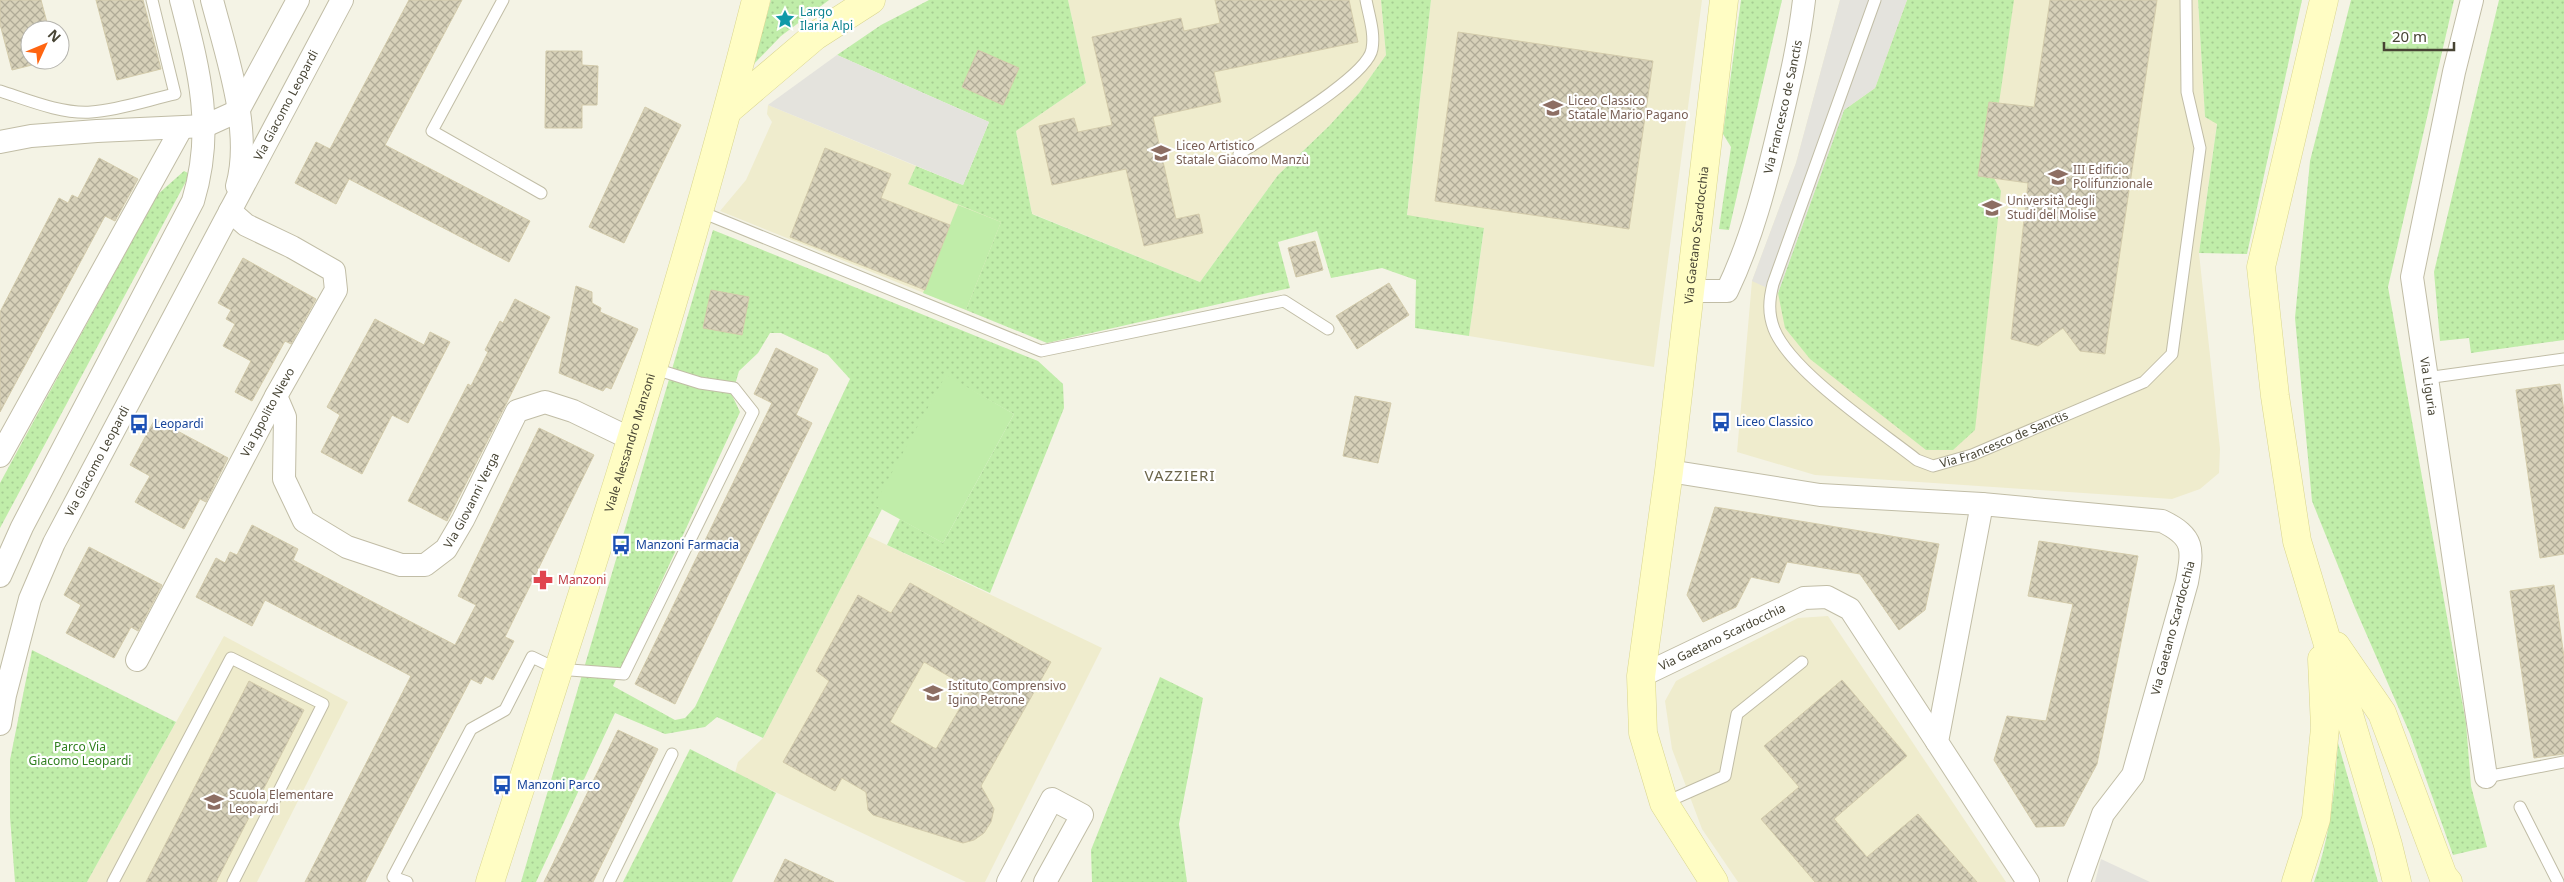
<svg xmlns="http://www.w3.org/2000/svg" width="2564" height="882" font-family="'Noto Sans',sans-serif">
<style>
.education{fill:#efeccd}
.green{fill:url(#green-dots);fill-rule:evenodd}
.pitch{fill:#c0eda9}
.parking{fill:#e4e3dd}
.building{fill:url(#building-cross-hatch);stroke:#d3cbab;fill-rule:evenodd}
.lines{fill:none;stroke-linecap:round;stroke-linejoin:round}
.lane-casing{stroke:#c1bda6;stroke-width:13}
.street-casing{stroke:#c1bda6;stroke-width:24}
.secondary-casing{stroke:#d9d58f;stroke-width:29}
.lane{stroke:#fff;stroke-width:11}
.street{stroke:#fff;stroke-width:22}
.secondary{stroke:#fffdc4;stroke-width:28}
.labels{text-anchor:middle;stroke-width:4.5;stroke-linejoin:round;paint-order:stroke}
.culture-label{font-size:12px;fill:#0d838f;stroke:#fff;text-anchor:start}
.education-label{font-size:12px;fill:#785e54;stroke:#fff;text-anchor:start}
.street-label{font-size:12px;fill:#474434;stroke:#fff}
.transit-label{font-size:12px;fill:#164399;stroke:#fff;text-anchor:start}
.health-label{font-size:12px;fill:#be3a42;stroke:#fff;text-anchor:start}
.park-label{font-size:12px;fill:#318020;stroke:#fff}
.quarter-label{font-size:15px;letter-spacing:1px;fill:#6b654a;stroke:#fff}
</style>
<defs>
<pattern id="green-dots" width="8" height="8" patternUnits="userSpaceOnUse" patternTransform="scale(1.25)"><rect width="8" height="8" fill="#c0eda9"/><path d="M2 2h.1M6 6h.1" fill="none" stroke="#a6cc92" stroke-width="1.8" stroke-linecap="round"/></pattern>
<pattern id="building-cross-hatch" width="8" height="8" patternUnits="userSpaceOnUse" patternTransform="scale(1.25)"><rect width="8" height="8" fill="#d7d1b9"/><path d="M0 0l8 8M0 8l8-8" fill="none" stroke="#b0ab97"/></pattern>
</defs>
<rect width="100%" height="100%" fill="#f4f3e5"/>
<g class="education">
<polygon points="1068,0 1381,0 1386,55 1359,93 1329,126 1278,175 1200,282 1033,214 991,320 720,211 746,180 772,122 767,114 768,105 1032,214 1016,131 1086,83"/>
<polygon points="1431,0 1702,0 1654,367 1469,336 1484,229 1407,216"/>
<polygon points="1840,0 2198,0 2205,117 2217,123 2199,253 2220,449 2219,473 2200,489 2172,499 1815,475 1737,452 1752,281 1796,163"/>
<polygon points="868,536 1102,648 985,882 966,882 735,773 738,762 763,738"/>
<polygon points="1828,616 2006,882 1738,882 1702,829 1672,749 1665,701 1676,681 1798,618"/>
<polygon points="224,636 348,702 257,882 87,882"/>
</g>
<g class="green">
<polygon points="771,0 829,0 781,36 753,65"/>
<polygon points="929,0 1068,0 1086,83 1016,131 1032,214 1200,282 1278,175 1329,126 1359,93 1386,55 1381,0 1431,0 1407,215 1484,228 1469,336 1415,328 1416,280 1382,268 1331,278 1317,231 1278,242 1290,288 1047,343 966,310 1001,222 908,184 916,166 963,185 989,122 837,55 881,25"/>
<polygon points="1741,0 1782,0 1729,230 1719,229 1731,147 1723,134"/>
<polygon points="1907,0 2014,0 1999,103 1989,102 1978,175 1994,178 2001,191 1975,430 1953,450 1926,450 1810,359 1785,328 1778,293 1844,110 1875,88"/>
<polygon points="2198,0 2302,0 2247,254 2199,253 2217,124 2205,117"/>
<polygon points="2351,0 2454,0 2388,287 2466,723 2471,786 2487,847 2453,855 2410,734 2355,608 2312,501 2295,318 2310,161"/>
<polygon points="2499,0 2564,0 2564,340 2471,353 2469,338 2440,341 2434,272"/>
<polygon points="184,171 190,174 0,528 0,483 157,195"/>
<path d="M713,230L1038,361L1063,384L1064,408L990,593L887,545L900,519L943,543L1014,414L946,376L875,505L882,509L763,738L717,717L705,727L665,734L615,713L536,882H521ZM770,333H781L828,355L850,379L695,707L685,718L675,720L613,686L740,412L732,395L739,371L758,353Z"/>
<polygon points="32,650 176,722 87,882 15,882 10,817 10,760"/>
<polygon points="1160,677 1203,698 1179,824 1187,882 1092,882 1091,850"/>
<path d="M2338,743L2378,882H2314C2330,837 2335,790 2338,743Z"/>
<polygon points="690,749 776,793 732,882 623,882"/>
</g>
<g class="pitch">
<polygon points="958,205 1001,222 966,310 923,293"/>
<polygon points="946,375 1014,414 943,543 874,505"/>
</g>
<g class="parking">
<polygon points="1840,0 1907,0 1875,88 1844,110 1778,293 1752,281 1796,163"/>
<polygon points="837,55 989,122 963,185 768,105"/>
<polygon points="2101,859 2150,882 2095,882"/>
</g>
<g class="building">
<polygon points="0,0 41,0 49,30 30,30 30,60 52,60 12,70 0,24"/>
<polygon points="96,0 143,0 161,69 117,80"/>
<polygon points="409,0 462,0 385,145 530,221 509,262 349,179 336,204 295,183 316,142 330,149"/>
<polygon points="1215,0 1349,0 1358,42 1214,72 1221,102 1153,117 1176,219 1199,214 1203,233 1144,246 1126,169 1052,185 1039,126 1074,118 1078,132 1112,125 1092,37 1181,18 1184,31 1220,23"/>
<polygon points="2050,0 2157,0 2105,354 2080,351 2063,328 2038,346 2011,339 2028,183 1978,176 1989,102 2034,107"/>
<polygon points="1458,32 1653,61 1629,229 1435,201"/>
<polygon points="978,50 1019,68 1003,105 962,87"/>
<polygon points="546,51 582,51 582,65 598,66 597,105 582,105 582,128 545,128"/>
<polygon points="645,107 681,125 624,243 589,227"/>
<polygon points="825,148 891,174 881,198 950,225 925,290 790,237"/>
<polygon points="99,158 138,179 115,221 105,216 0,412 0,312 59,198 68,203 72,195 78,198"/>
<polygon points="1315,241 1323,270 1296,277 1288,248"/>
<polygon points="243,258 316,299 291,344 285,341 252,401 235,392 251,361 223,346 235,324 226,319 231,310 218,303"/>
<polygon points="1389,283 1409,315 1357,349 1336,316"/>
<polygon points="576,286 592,292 592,303 601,308 600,312 638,329 611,389 606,387 603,391 559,373"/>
<polygon points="711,290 749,297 742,335 703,328"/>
<polygon points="515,299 550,317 447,521 408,501 468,384 471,386 488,352 485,350 500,321 503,323"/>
<polygon points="375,319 424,345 430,332 450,342 408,423 392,415 362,474 321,452 340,415 327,407"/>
<polygon points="776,348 818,369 796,415 812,423 675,704 635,684 772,403 754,394"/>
<polygon points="2560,384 2564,411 2564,554 2540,558 2516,390"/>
<polygon points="1355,396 1391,403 1378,463 1343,456"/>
<polygon points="155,419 228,458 206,502 200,499 184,529 135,502 150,476 130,465"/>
<polygon points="539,428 594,455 505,637 514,641 493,680 485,676 481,684 471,679 365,882 305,882 411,676 265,600 252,626 196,597 216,558 225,563 230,552 237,555 252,525 298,549 293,560 455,645 476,605 458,596"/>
<polygon points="1715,507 1939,544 1925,610 1899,630 1860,574 1787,562 1779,583 1751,577 1736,607 1703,622 1687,595"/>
<polygon points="2039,541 2138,556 2097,764 2064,826 2036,827 1994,760 2007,716 2046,721 2073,604 2028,596"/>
<polygon points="89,547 162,585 138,631 131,627 114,658 66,633 81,605 64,595"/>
<path d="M910,583L1051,662L981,786L994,809L991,822L984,833L974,840L963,843L873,815L868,810L866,792L842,778L835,791L783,762L829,681L816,671L858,595L891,613ZM924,662L971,689L936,749L890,722Z"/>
<polygon points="2554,585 2564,657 2564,754 2534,758 2510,591"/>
<polygon points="1842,680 1907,756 1834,819 1867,857 1918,814 1977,882 1815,882 1761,819 1799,787 1764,746"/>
<polygon points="249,681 304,710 216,882 146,882"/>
<polygon points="618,730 658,749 593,882 544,882"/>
<polygon points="785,859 834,882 774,882"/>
</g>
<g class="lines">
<defs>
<g id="lane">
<polyline points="503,0 432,131 541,193"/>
<path id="s1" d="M1875,0L1773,284C1769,300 1768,313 1774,329C1791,372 1879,430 1917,460L1933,466L1972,455L2144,382L2172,354L2200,148L2187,92L2186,0"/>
<path d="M0,91C28,100 61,114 91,112C119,110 148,100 175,94L152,0"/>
<path d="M1239,154C1265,136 1368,77 1372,49C1375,33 1369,16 1366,0"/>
<polyline points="699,211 1041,351 1284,301 1328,329"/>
<polyline points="2426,378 2564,359"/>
<polyline points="2486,777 2564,762"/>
<polyline points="1664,803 1725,776 1737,714 1802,662"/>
<polyline points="2520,807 2558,882"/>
<polyline points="113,882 231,658 323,704 233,882"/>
<polyline points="407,882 393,877 471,729 505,710 532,657 557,669 624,674 753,412 734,388 700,383 652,368"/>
<polyline points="609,882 672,754"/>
</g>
<g id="street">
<path d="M212,0C226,54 253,131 237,186"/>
<path id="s2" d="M2472,0L2454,72L2412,277L2486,777"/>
<polyline points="0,142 31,136 97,131 205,126 238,111 298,0"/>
<path id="s3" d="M1691,291H1727C1752,239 1766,183 1779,128C1789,85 1799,44 1804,0"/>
<path id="s4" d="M276,396L285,417L284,479L304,521L347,547L401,565H425L446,549L463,520L517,411L545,402L573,411L631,439"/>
<polyline points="0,456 181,129"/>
<path d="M1669,471L1820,495L1982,504L2162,521C2195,537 2193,549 2187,582L2133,775L2103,814L2079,882"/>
<polyline points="1982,504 1937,742 2028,882"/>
<path d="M0,576L22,527L193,201C215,129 199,70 181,0"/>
<path id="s5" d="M137,660L276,396L336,290L334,271L292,247L246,225L230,211"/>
<path id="s6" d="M1641,676L1804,598L1827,597L1850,609L1937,742"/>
<path id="s7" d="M0,724L5,695L30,599L54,543L342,0"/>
<polyline points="1008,882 1052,799 1082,815 1045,882"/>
</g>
<g id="secondary">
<polyline points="2324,0 2261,267 2275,396 2297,541 2388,845 2397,882"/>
<polyline points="728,110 815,36 871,0"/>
<polyline points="2336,646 2382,713 2443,876 2448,882"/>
<path id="s8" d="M490,882C584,590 681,297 756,0"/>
<path id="s9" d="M1714,882L1664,803L1643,733L1641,676L1669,471L1724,0"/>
<polyline points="2296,882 2316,819 2325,728 2322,659"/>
</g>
</defs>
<use href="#lane" class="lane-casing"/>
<use href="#street" class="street-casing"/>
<use href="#secondary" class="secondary-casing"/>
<use href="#lane" class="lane"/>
<use href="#street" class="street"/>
<use href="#secondary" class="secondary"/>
</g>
<defs>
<symbol id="sight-bare" viewBox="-9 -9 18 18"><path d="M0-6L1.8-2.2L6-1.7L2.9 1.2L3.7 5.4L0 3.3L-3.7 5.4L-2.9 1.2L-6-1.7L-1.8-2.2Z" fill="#0f9aa8" stroke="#fff" stroke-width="2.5" paint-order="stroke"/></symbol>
<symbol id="school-bare" viewBox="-9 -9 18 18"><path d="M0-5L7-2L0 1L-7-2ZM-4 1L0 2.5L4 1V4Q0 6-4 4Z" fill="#8d6e63" stroke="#fff" stroke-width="2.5" paint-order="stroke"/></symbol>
<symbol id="university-bare" viewBox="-9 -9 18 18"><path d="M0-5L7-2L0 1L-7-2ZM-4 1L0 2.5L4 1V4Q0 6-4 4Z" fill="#8d6e63" stroke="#fff" stroke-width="2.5" paint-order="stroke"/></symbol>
<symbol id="bus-bare" viewBox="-9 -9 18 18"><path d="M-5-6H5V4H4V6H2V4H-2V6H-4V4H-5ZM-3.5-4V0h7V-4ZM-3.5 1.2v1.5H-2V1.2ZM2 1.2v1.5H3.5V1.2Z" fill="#1a4fb4" stroke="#fff" stroke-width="2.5" paint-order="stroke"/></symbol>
<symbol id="pharmacy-bare" viewBox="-9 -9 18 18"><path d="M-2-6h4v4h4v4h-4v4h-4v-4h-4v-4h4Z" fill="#e0444e" stroke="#fff" stroke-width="2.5" paint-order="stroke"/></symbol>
</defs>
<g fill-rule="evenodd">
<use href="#sight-bare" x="771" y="5" width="28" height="28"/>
<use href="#school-bare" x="1539" y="94" width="28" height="28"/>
<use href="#school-bare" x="1147" y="139" width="28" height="28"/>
<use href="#university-bare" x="2044" y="163" width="28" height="28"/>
<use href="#university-bare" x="1978" y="194" width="28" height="28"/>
<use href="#bus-bare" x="1707" y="408" width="28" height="28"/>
<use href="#bus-bare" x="125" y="410" width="28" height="28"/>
<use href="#bus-bare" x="607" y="531" width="28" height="28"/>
<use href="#pharmacy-bare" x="529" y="566" width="28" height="28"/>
<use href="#school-bare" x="919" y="679" width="28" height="28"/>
<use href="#bus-bare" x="488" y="771" width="28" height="28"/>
<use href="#school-bare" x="200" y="788" width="28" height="28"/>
</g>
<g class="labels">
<g class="culture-label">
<text x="800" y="16">Largo<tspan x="800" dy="14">Ilaria Alpi</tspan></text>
</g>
<g class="education-label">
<text x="1568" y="105">Liceo Classico<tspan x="1568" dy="14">Statale Mario Pagano</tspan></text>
<text x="1176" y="150">Liceo Artistico<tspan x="1176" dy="14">Statale Giacomo Manzù</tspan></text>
<text x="2073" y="174">III Edificio<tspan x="2073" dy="14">Polifunzionale</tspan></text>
<text x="2007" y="205">Università degli<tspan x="2007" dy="14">Studi del Molise</tspan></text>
<text x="948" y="690">Istituto Comprensivo<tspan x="948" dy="14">Igino Petrone</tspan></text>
<text x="229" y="799">Scuola Elementare<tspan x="229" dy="14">Leopardi</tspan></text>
</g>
<g class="street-label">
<text dy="4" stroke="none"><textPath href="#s7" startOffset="685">Via Giacomo Leopardi</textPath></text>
<text dy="4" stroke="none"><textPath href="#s3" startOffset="229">Via Francesco de Sanctis</textPath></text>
<text dy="4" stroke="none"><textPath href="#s9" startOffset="668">Via Gaetano Scardocchia</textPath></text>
<text dy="4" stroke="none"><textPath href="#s2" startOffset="394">Via Liguria</textPath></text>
<text dy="4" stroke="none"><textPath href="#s5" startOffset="280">Via Ippolito Nievo</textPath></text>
<text dy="4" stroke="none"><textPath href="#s1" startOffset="636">Via Francesco de Sanctis</textPath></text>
<text dy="4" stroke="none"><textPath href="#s8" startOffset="461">Viale Alessandro Manzoni</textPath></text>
<text dy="4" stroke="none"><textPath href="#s7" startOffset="282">Via Giacomo Leopardi</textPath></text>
<text dy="4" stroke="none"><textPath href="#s4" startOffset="344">Via Giovanni Verga</textPath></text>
<text transform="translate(2173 628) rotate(-75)" y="4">Via Gaetano Scardocchia</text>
<text dy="4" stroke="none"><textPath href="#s6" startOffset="90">Via Gaetano Scardocchia</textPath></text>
</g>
<g class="transit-label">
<text x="1736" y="426">Liceo Classico</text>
<text x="154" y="428">Leopardi</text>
<text x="636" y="549">Manzoni Farmacia</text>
<text x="517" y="789">Manzoni Parco</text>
</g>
<g class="health-label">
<text x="558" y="584">Manzoni</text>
</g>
<g class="park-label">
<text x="80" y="751">Parco Via<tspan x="80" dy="14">Giacomo Leopardi</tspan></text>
</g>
<g class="quarter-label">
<text x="1180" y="481">VAZZIERI</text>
</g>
</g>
<g transform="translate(45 45) rotate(46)"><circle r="24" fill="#ffffff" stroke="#b5b4ae"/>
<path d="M0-4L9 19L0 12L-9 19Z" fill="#ff6511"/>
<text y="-8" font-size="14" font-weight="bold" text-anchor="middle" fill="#474434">N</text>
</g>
<path d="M2384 42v8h70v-8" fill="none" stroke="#474434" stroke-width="2.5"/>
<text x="2392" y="42" font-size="15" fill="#474434" stroke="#ffffff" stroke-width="4" paint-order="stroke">20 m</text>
</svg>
